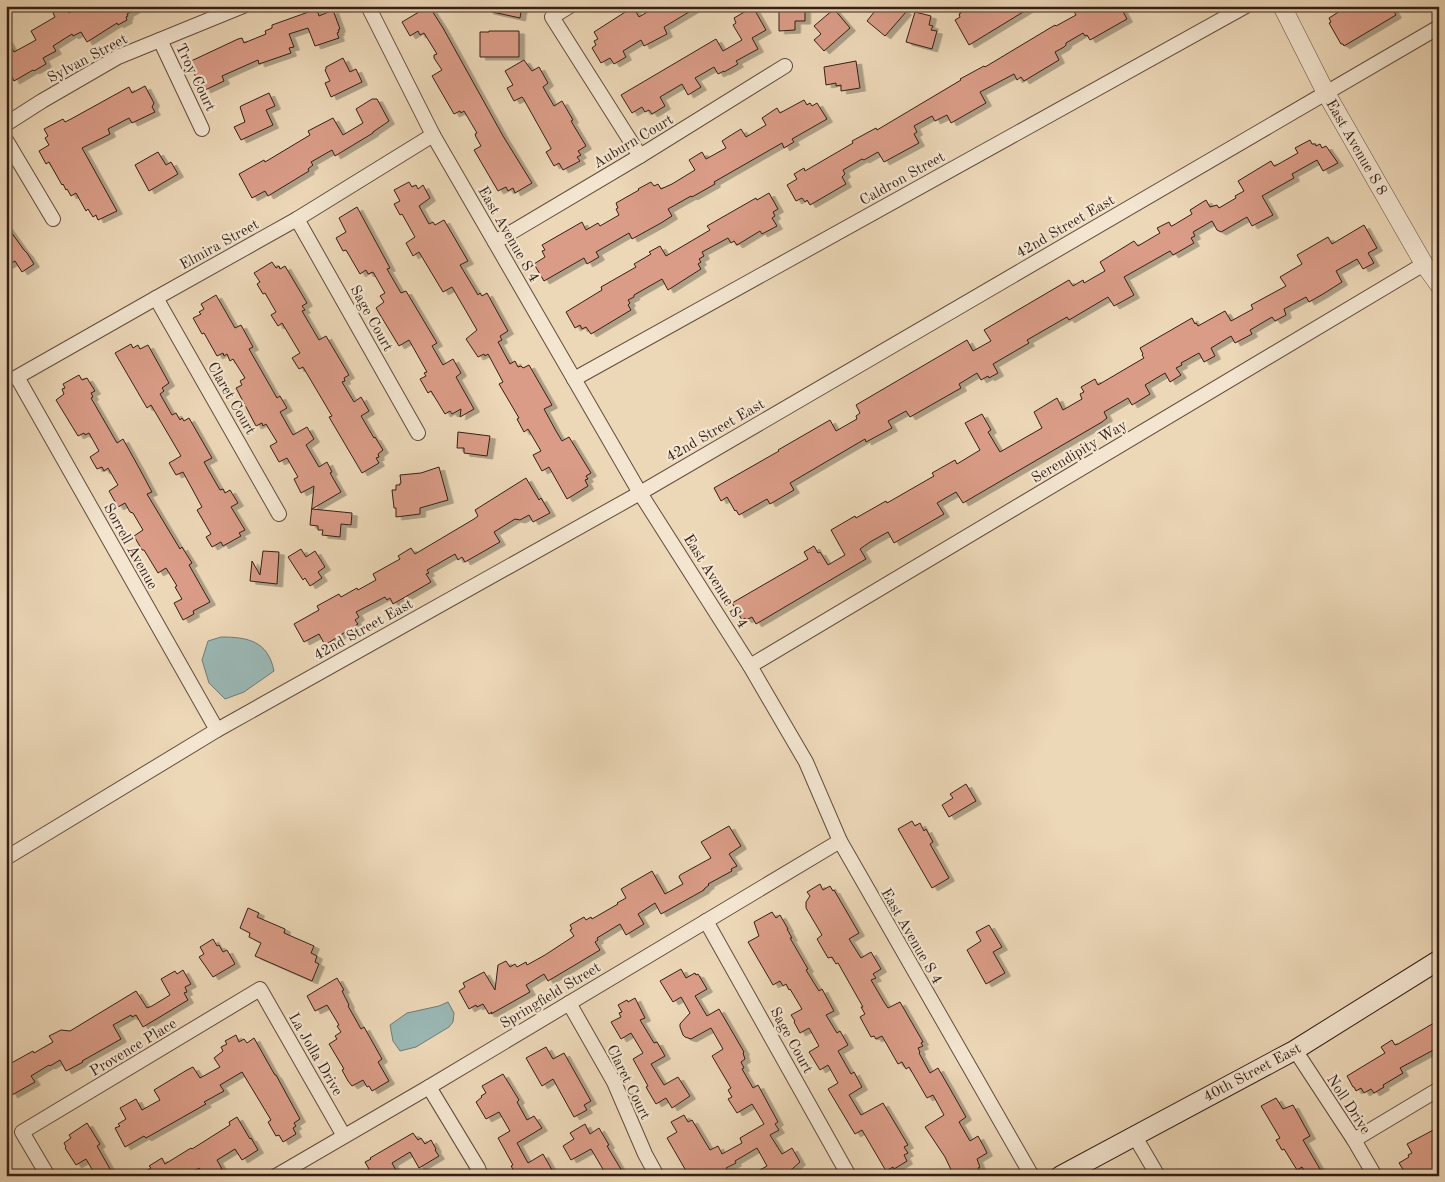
<svg xmlns="http://www.w3.org/2000/svg" width="1445" height="1182" font-family="'Old Standard TT',serif">
<style>
.water{fill:#9ab8b5;stroke:#717b75}
.building{fill:#da9c87;stroke:#341f16;filter:url(#shadow)}
.lines{fill:none;stroke-linecap:round;stroke-linejoin:round}
.minor-casing{stroke:#624d3e;stroke-width:16}
.tertiary-casing{stroke:#624d3e;stroke-width:19}
.secondary-casing{stroke:#341f16;stroke-width:21}
.minor{stroke:#f3e5d0;stroke-width:14}
.tertiary{stroke:#f3e5d0;stroke-width:18}
.secondary{stroke:#f3e5d0;stroke-width:19}
.labels{text-anchor:middle;stroke-width:4.5;stroke-linejoin:round;paint-order:stroke}
.street-label{font-size:15px;fill:#341f16;stroke:#f3e5d0}
</style>
<defs>
<filter id="shadow"><feDropShadow dx="5.5" dy="3" stdDeviation="0" flood-color="#0004"/></filter>
</defs>
<rect width="100%" height="100%" fill="#ecd7b7"/>
<filter id="stains"><feTurbulence type="fractalNoise" baseFrequency=".004" numOctaves="4"/><feColorMatrix values="0 0 0 0 .2 0 0 0 0 .09 0 0 0 0 .02 0 0 0 .5 -.17"/></filter>
<radialGradient id="worn" r=".72"><stop offset=".6" stop-color="#630" stop-opacity="0"/><stop offset="1" stop-color="#630" stop-opacity=".3"/></radialGradient>
<g class="water">
<path d="M221,637C248,637 268,641 274,671L244,692L225,699L209,683L202,660L208,641Z"/>
<polygon points="448,1002 454,1013 453,1022 449,1027 416,1047 400,1051 393,1041 390,1025 407,1013 439,1006"/>
</g>
<g class="building">
<polygon points="65,6 69,13 80,6 141,6 127,14 128,16 126,17 127,20 118,25 117,23 87,42 81,32 73,36 72,34 53,46 56,51 43,58 46,64 34,71 33,70 14,81 11,75 6,78 6,38 14,52 36,40 31,31 55,17 53,13"/>
<polygon points="429,6 443,28 503,136 532,183 515,193 513,188 508,191 506,187 498,191 474,150 481,146 476,137 475,134 477,133 464,111 461,113 460,111 454,114 432,76 442,70 434,58 434,55 437,54 424,33 420,35 418,31 410,36 402,22"/>
<polygon points="488,6 522,6 520,18 488,11"/>
<polygon points="657,6 699,6 664,27 667,34 644,46 641,40 623,51 626,57 614,64 610,58 601,63 592,48 596,45 594,41 598,39 594,32 633,7 639,17"/>
<polygon points="779,6 805,6 805,21 795,21 795,30 779,31"/>
<polygon points="879,6 899,6 906,12 885,36 867,21"/>
<polygon points="958,6 1033,6 969,45 955,20 960,17 959,14 961,13"/>
<polygon points="1071,6 1120,6 1127,19 1090,40 1087,35 1085,36 1083,33 1066,43 1066,45 1064,47 1055,52 1059,60 1024,81 1021,77 1017,80 1014,74 980,92 986,103 951,123 947,115 935,121 932,116 914,126 917,132 914,134 919,143 884,162 878,152 864,160 862,159 843,170 845,174 842,177 846,184 810,205 807,200 805,202 802,198 796,201 787,185 797,179 794,174 804,168 805,171 853,143 852,141 876,128 877,130 961,80 960,79 984,66 985,67 1055,25 1056,26 1076,15"/>
<polygon points="1348,6 1391,6 1396,15 1344,46 1343,44 1341,44 1329,23 1331,22 1329,18"/>
<polygon points="753,7 766,30 752,38 758,49 736,61 738,64 724,72 724,71 718,74 714,67 695,78 701,87 688,95 682,84 660,97 665,106 652,114 649,110 645,112 642,107 632,113 621,95 716,39 723,51 742,40 733,25 736,23 734,18"/>
<polygon points="834,9 850,28 824,51 814,40 821,34 814,26"/>
<polygon points="314,10 317,10 319,16 333,10 340,29 338,30 339,32 337,33 339,38 315,46 308,28 289,34 294,47 289,48 291,53 259,64 258,60 222,76 224,81 205,90 202,82 199,84 189,62 238,39 242,38 244,43 266,34 265,31 272,28 272,25"/>
<polygon points="915,12 931,16 929,25 933,26 931,30 937,31 932,49 906,42"/>
<polygon points="489,31 519,31 519,57 480,57 480,32 489,32"/>
<polygon points="343,58 350,72 356,69 362,82 331,97 325,83 330,81 325,70 326,69 326,67"/>
<polygon points="524,60 532,71 539,67 548,83 543,87 554,106 562,101 573,120 571,121 586,146 578,151 581,155 577,157 580,161 563,170 559,163 554,166 546,152 551,149 551,148 523,98 522,97 514,101 507,88 513,85 505,71"/>
<polygon points="856,61 860,88 841,91 841,85 836,86 836,83 826,85 824,67"/>
<polygon points="145,86 154,103 152,107 155,112 132,123 129,118 108,129 110,134 82,148 117,211 98,220 96,215 93,217 88,209 86,211 76,193 71,196 67,189 66,190 63,184 62,185 49,162 46,164 39,151 49,145 45,138 48,136 44,129 63,119 65,122 71,119 129,87 132,93"/>
<polygon points="269,93 275,106 266,110 273,125 241,140 234,127 245,122 240,107 241,106"/>
<polygon points="372,99 377,99 389,121 373,132 373,133 335,156 332,150 311,162 313,165 308,169 309,171 268,196 265,191 252,198 239,174 264,160 265,162 310,135 308,131 333,118 343,135 363,123 356,109"/>
<polygon points="804,100 807,105 810,103 812,106 817,103 827,119 792,139 794,142 784,148 782,143 714,182 715,184 692,197 691,196 668,209 672,216 661,223 632,239 629,233 596,252 599,257 587,264 584,258 544,281 534,264 545,257 542,251 545,250 542,245 582,222 586,230 598,223 600,226 619,215 616,209 618,208 616,203 639,190 638,189 651,182 654,186 658,184 661,189 672,184 695,170 689,160 702,152 706,159 726,148 722,141 728,137 741,129 746,137 766,125 762,118 777,108 780,113"/>
<polygon points="1310,140 1312,144 1315,144 1316,146 1320,144 1322,148 1326,146 1338,163 1323,171 1317,160 1292,174 1294,178 1262,196 1273,215 1252,226 1247,217 1221,232 1217,230 1212,221 1193,232 1195,236 1191,238 1194,243 1173,255 1170,251 1124,277 1134,295 1114,306 1108,297 1069,320 1067,317 1027,340 1029,343 993,364 998,373 989,378 988,376 981,380 977,373 959,384 961,388 910,417 906,411 888,421 892,428 866,442 865,439 790,483 794,490 770,504 767,499 739,515 736,510 735,511 727,497 721,501 714,488 779,451 778,450 830,420 836,431 857,419 856,416 860,413 856,405 967,340 973,351 991,341 984,330 1069,280 1073,286 1083,280 1084,283 1105,271 1100,262 1134,241 1138,246 1160,233 1157,228 1169,222 1171,226 1172,226 1192,214 1190,210 1206,200 1210,207 1217,205 1219,208 1236,198 1235,196 1244,191 1238,181 1271,161 1274,166 1275,166 1298,153 1295,148"/>
<polygon points="158,152 166,165 171,162 178,174 149,191 135,165"/>
<polygon points="409,182 412,187 416,185 418,189 423,185 430,198 419,206 429,224 433,222 435,225 444,220 468,261 460,265 478,295 480,293 482,296 487,293 494,306 508,331 500,336 502,340 498,342 510,364 515,361 518,367 521,366 523,368 529,365 552,405 544,409 556,431 562,441 569,437 591,473 586,476 588,479 585,480 588,486 567,499 549,467 542,471 533,455 541,451 528,429 524,432 517,419 519,418 499,384 503,382 488,354 485,356 484,354 478,357 466,339 477,330 452,287 443,292 419,252 413,256 406,243 415,237 402,214 400,215 394,204 400,201 394,190"/>
<polygon points="769,193 778,209 773,212 775,216 772,218 777,226 762,234 760,231 737,245 734,241 731,243 728,238 702,252 704,256 699,259 701,262 698,264 701,269 668,290 662,279 634,295 634,297 628,300 630,303 628,305 631,310 591,334 586,327 582,329 580,325 575,328 566,312 602,290 601,287 636,267 634,264 651,254 649,252 660,246 666,256 710,230 707,226 756,198 757,200"/>
<polygon points="357,207 390,268 387,269 401,293 406,291 437,343 432,346 443,365 453,359 461,373 456,377 474,409 460,417 461,409 452,414 450,411 445,414 431,391 428,393 420,379 426,376 424,373 427,372 409,340 399,346 376,308 384,302 380,296 385,293 373,272 368,274 366,270 360,274 346,250 343,251 336,238 346,232 339,218"/>
<polygon points="6,225 24,250 27,253 34,264 22,272 15,261 6,266"/>
<polygon points="1364,225 1377,248 1368,253 1374,263 1363,269 1357,259 1336,271 1342,282 1323,294 1309,302 1306,297 1284,309 1286,315 1275,321 1272,317 1250,330 1252,334 1235,343 1231,336 1211,348 1215,356 1204,362 1199,353 1181,363 1182,365 1176,368 1181,375 1170,382 1165,373 1145,385 1150,394 1132,405 1128,398 1104,412 1107,418 1102,422 963,503 956,492 937,503 944,514 894,543 888,532 870,542 860,549 866,559 756,624 752,617 746,620 745,618 742,620 732,603 808,559 804,552 814,546 818,553 820,552 828,565 845,555 831,530 855,516 856,518 886,501 887,503 934,476 932,473 955,460 957,464 980,450 965,423 982,414 991,430 988,432 1000,452 1042,428 1034,412 1057,398 1063,410 1082,399 1080,394 1084,392 1081,387 1095,379 1098,385 1144,358 1142,355 1143,354 1140,348 1192,318 1195,324 1196,323 1198,326 1225,311 1231,321 1253,309 1251,305 1286,286 1280,277 1302,264 1297,255 1328,237 1332,244"/>
<polygon points="272,262 276,268 279,266 280,269 285,266 307,303 302,306 305,310 302,311 319,340 326,336 349,375 344,378 345,381 342,382 354,402 361,397 369,411 361,416 374,438 375,437 383,450 378,454 379,457 376,458 379,463 362,473 329,417 332,416 303,367 299,369 292,358 300,353 282,323 278,326 271,315 276,312 265,293 263,294 257,284 260,282 254,273"/>
<polygon points="216,295 235,328 241,325 253,347 249,349 277,398 280,396 287,408 280,412 293,435 307,427 314,439 306,445 319,467 327,462 332,472 330,473 341,492 312,509 352,513 351,525 341,524 340,537 322,535 323,530 318,530 318,526 310,525 314,486 301,493 294,479 298,477 287,458 279,462 270,446 277,442 266,424 263,426 262,423 256,426 236,388 242,385 240,381 245,378 233,359 230,361 227,354 224,356 223,353 217,356 204,333 202,334 193,318 201,314 199,312 204,309 201,304"/>
<polygon points="131,344 133,348 138,345 140,349 148,345 169,383 162,388 164,391 160,394 172,415 176,413 180,420 182,418 184,421 189,418 212,458 204,462 209,471 220,490 223,489 225,493 230,490 238,503 231,507 245,530 239,533 241,536 223,546 221,542 212,547 206,537 211,534 197,510 202,507 183,472 176,475 169,463 181,456 151,405 147,408 115,353"/>
<polygon points="79,375 82,380 87,378 95,391 91,393 93,397 91,398 117,443 123,439 138,466 152,492 147,494 180,549 182,547 192,563 189,565 210,602 193,611 194,614 183,620 174,603 182,599 175,587 177,586 166,568 158,573 144,550 142,550 134,536 143,530 133,513 130,512 125,503 118,507 109,491 118,485 108,468 104,471 102,467 97,469 90,457 99,451 89,433 85,435 84,433 78,436 56,400 64,394 62,389 65,388 63,384"/>
<polygon points="458,432 490,436 487,456 464,453 464,448 457,448"/>
<polygon points="439,467 448,500 420,508 420,514 396,517 396,508 394,508 392,490 396,490 396,485 400,485 400,483 401,483 400,475 421,473"/>
<polygon points="526,478 539,500 541,498 550,513 533,522 529,515 520,520 515,519 494,532 500,542 465,562 462,557 458,560 455,554 427,570 429,573 426,574 431,582 393,604 390,598 387,600 385,597 356,612 359,617 355,620 358,624 325,645 319,634 304,642 294,624 319,610 317,606 339,594 341,597 357,588 358,590 376,580 373,574 400,559 398,556 411,548 415,554 474,519 478,516 475,510"/>
<polygon points="301,549 306,557 315,551 325,567 318,572 322,578 310,586 305,578 303,580 288,557"/>
<polygon points="263,551 279,552 277,584 250,581 252,561 260,575"/>
<polygon points="966,784 976,801 949,817 942,805 953,798 950,794"/>
<polygon points="912,821 915,826 920,823 924,831 926,829 933,842 930,844 949,878 932,888 898,829"/>
<polygon points="729,826 741,846 729,854 737,866 731,869 732,871 708,884 709,885 704,889 704,890 661,914 655,903 638,914 644,924 626,935 620,924 597,938 598,940 595,942 600,950 548,981 544,974 526,985 530,992 491,1014 492,1012 489,1014 483,1004 477,1007 476,1005 469,1009 459,991 465,987 463,983 484,972 495,990 498,965 506,961 510,967 515,964 517,967 526,962 527,965 545,955 574,936 570,930 572,929 570,925 584,917 586,920 591,917 592,919 618,904 617,903 626,898 621,889 652,871 665,894 683,884 679,877 680,875 711,858 701,842"/>
<polygon points="820,884 823,890 830,886 833,891 834,890 859,933 849,939 861,958 871,952 881,969 873,974 876,978 871,980 884,1002 888,1008 900,1002 923,1042 921,1043 923,1046 918,1048 920,1052 919,1053 930,1073 938,1068 949,1087 966,1117 959,1122 970,1141 978,1136 984,1147 987,1153 977,1159 980,1167 978,1168 983,1176 954,1176 945,1157 925,1127 944,1115 933,1095 927,1098 909,1067 906,1069 902,1062 898,1064 882,1036 876,1039 874,1036 871,1037 860,1017 865,1014 861,1007 863,1007 838,963 836,964 832,957 828,958 817,939 822,935 806,908 806,902 810,896 807,892"/>
<polygon points="248,908 259,913 257,917 285,929 284,933 314,946 311,953 317,956 315,962 319,964 312,981 255,956 261,943 249,937 250,933 240,928"/>
<polygon points="772,912 776,918 780,915 788,929 787,929 792,938 790,938 808,969 806,970 819,991 822,989 834,1011 826,1015 837,1033 840,1031 848,1045 838,1051 851,1074 854,1072 862,1087 849,1095 861,1115 883,1103 908,1145 904,1147 908,1153 904,1155 907,1161 894,1169 893,1167 886,1171 862,1130 855,1134 828,1089 838,1083 828,1065 820,1070 809,1052 819,1046 809,1028 800,1033 794,1022 795,1021 791,1015 802,1009 790,989 789,990 786,984 783,986 780,981 773,985 748,942 759,936 754,922"/>
<polygon points="989,925 1002,947 993,952 1005,973 986,984 967,950 981,941 976,932"/>
<polygon points="213,939 217,946 219,945 223,952 227,950 235,964 213,977 199,957 204,954 200,947"/>
<polygon points="681,969 686,978 695,973 696,975 698,974 707,989 695,996 707,1016 719,1009 744,1052 743,1053 745,1059 741,1062 744,1068 742,1069 753,1088 758,1085 778,1122 775,1124 779,1130 770,1135 782,1154 792,1148 800,1162 791,1170 795,1176 749,1176 767,1166 757,1148 735,1161 736,1163 726,1168 731,1176 689,1176 667,1138 677,1132 671,1122 684,1115 688,1122 692,1120 710,1150 718,1146 722,1154 742,1143 740,1138 764,1124 752,1104 737,1113 728,1099 732,1097 728,1090 731,1088 712,1056 723,1049 711,1028 691,1039 685,1037 683,1035 680,1027 680,1024 690,1013 681,997 673,1002 660,981"/>
<polygon points="183,970 191,984 185,987 187,992 184,993 188,1000 143,1027 136,1015 132,1017 131,1015 113,1025 121,1039 82,1061 83,1062 66,1071 60,1060 50,1066 49,1065 31,1076 35,1082 12,1095 6,1085 6,1066 33,1051 34,1053 53,1042 49,1036 61,1030 70,1031 136,991 147,1008 152,1006 170,995 161,979 175,971 177,974"/>
<polygon points="337,978 344,990 342,991 349,1005 348,1006 361,1029 364,1027 382,1059 378,1062 389,1081 372,1091 369,1086 367,1087 363,1080 352,1086 348,1081 342,1070 344,1069 329,1044 337,1039 335,1036 341,1032 337,1026 339,1025 327,1005 315,1011 307,996"/>
<polygon points="635,998 645,1018 640,1020 654,1043 657,1042 665,1056 651,1064 664,1085 678,1077 690,1096 672,1108 666,1098 656,1104 646,1087 648,1086 633,1059 643,1053 631,1033 621,1039 611,1022 621,1017 619,1013 622,1012 618,1005 627,1000 628,1002"/>
<polygon points="1439,1020 1439,1047 1400,1068 1403,1073 1383,1085 1384,1087 1374,1093 1371,1089 1364,1093 1361,1088 1356,1091 1354,1087 1353,1087 1347,1076 1385,1053 1381,1047 1392,1040 1395,1045 1398,1044"/>
<polygon points="236,1035 239,1042 244,1039 247,1043 254,1038 272,1070 275,1075 276,1075 300,1119 294,1123 296,1126 293,1128 296,1134 283,1142 279,1135 276,1136 268,1122 271,1120 242,1072 220,1085 224,1091 204,1102 206,1104 146,1138 144,1136 125,1147 115,1128 120,1126 118,1124 126,1119 120,1108 136,1099 142,1110 160,1100 154,1090 187,1070 193,1067 200,1078 220,1067 214,1058 223,1051 221,1047 227,1044 225,1041"/>
<polygon points="546,1047 553,1059 564,1053 591,1101 584,1105 587,1110 574,1117 553,1079 542,1086 526,1058"/>
<polygon points="503,1074 519,1100 517,1102 527,1120 534,1116 542,1128 517,1143 528,1163 543,1154 552,1170 547,1172 549,1176 517,1176 511,1166 513,1165 498,1138 510,1131 499,1112 486,1119 476,1102 482,1097 481,1096 486,1093 482,1086"/>
<polygon points="1276,1098 1283,1109 1293,1105 1310,1136 1303,1140 1324,1176 1308,1176 1302,1167 1297,1170 1284,1149 1282,1150 1276,1140 1280,1138 1261,1106"/>
<polygon points="237,1117 250,1139 251,1138 258,1150 242,1160 235,1149 217,1160 222,1169 212,1176 204,1176 199,1168 186,1176 137,1176 151,1168 149,1166 162,1158 165,1164 191,1148 192,1149 230,1125 229,1122"/>
<polygon points="87,1123 100,1144 97,1146 114,1176 96,1176 86,1159 76,1165 65,1148 66,1147 64,1143 71,1138 69,1135"/>
<polygon points="585,1124 590,1134 599,1128 609,1145 607,1146 625,1176 607,1176 591,1149 571,1160 563,1146 574,1139 570,1133"/>
<polygon points="1439,1127 1439,1166 1422,1176 1407,1176 1399,1163 1409,1157 1408,1155 1412,1153 1407,1144"/>
<polygon points="413,1133 418,1140 421,1138 425,1144 431,1140 436,1149 435,1150 439,1156 419,1168 410,1152 392,1163 399,1176 357,1176 369,1169 365,1162 371,1159 370,1158"/>
</g>
<g class="lines">
<defs>
<g id="minor">
<polyline points="368,6 433,135 640,493 750,666 806,762 840,841 1032,1176"/>
<polyline points="570,6 552,17 640,156"/>
<polyline points="160,40 202,129"/>
<polyline points="6,124 42,101 118,57 243,6"/>
<polyline points="6,140 53,219"/>
<polyline points="297,219 418,433"/>
<polyline points="495,242 640,156 785,66"/>
<polyline points="156,298 279,514"/>
<polyline points="574,379 1246,6"/>
<polyline points="750,666 1424,264"/>
<polyline points="217,730 17,377 156,298 297,219 433,135"/>
<polyline points="6,858 217,730 640,493 1439,27"/>
<polyline points="706,921 849,1176"/>
<polyline points="569,1003 614,1082 645,1154 657,1176"/>
<polyline points="1295,1050 1354,1140 1375,1176"/>
<polyline points="429,1087 478,1168 481,1176"/>
<polyline points="1134,1135 1158,1176"/>
<polyline points="1354,1140 1439,1089"/>
<polyline points="48,1176 22,1132 260,989 344,1136"/>
<polyline points="276,1176 429,1087 840,841"/>
</g>
<polyline id="tertiary" points="1282,6 1326,93 1424,264 1439,285"/>
<polyline id="secondary" points="1060,1176 1295,1050 1439,960"/>
</defs>
<use href="#minor" class="minor-casing"/>
<use href="#tertiary" class="tertiary-casing"/>
<use href="#secondary" class="secondary-casing"/>
<use href="#minor" class="minor"/>
<use href="#tertiary" class="tertiary"/>
<use href="#secondary" class="secondary"/>
</g>
<g class="labels">
<g class="street-label">
<text transform="translate(87 58) rotate(-28)" y="5">Sylvan Street</text>
<text transform="translate(196 77) rotate(64)" y="5">Troy Court</text>
<text transform="translate(633 141) rotate(-31)" y="5">Auburn Court</text>
<text transform="translate(1357 147) rotate(60)" y="5">East Avenue S 8</text>
<text transform="translate(902 178) rotate(-29)" y="5">Caldron Street</text>
<text transform="translate(1065 226) rotate(-30)" y="5">42nd Street East</text>
<text transform="translate(509 234) rotate(60)" y="5">East Avenue S 4</text>
<text transform="translate(219 244) rotate(-29)" y="5">Elmira Street</text>
<text transform="translate(372 318) rotate(61)" y="5">Sage Court</text>
<text transform="translate(232 398) rotate(60)" y="5">Claret Court</text>
<text transform="translate(715 430) rotate(-30)" y="5">42nd Street East</text>
<text transform="translate(1079 451) rotate(-31)" y="5">Serendipity Way</text>
<text transform="translate(131 546) rotate(61)" y="5">Sorrell Avenue</text>
<text transform="translate(716 581) rotate(58)" y="5">East Avenue S 4</text>
<text transform="translate(363 629) rotate(-29)" y="5">42nd Street East</text>
<text transform="translate(912 936) rotate(60)" y="5">East Avenue S 4</text>
<text transform="translate(550 995) rotate(-31)" y="5">Springfield Street</text>
<text transform="translate(792 1040) rotate(61)" y="5">Sage Court</text>
<text transform="translate(133 1047) rotate(-31)" y="5">Provence Place</text>
<text transform="translate(316 1054) rotate(60)" y="5">La Jolla Drive</text>
<text transform="translate(1252 1072) rotate(-28)" y="5">40th Street East</text>
<text transform="translate(629 1082) rotate(64)" y="5">Claret Court</text>
<text transform="translate(1349 1104) rotate(57)" y="5">Noll Drive</text>
</g>
</g>
<rect width="1445" height="1182" fill="none" stroke="#ecd7b7" stroke-width="25"/>
<rect x="8" y="8" width="1430" height="1167" fill="none" stroke="#341f16" stroke-width="2.5"/>
<rect x="12" y="12" width="1420" height="1157" fill="none" stroke="#341f16"/>
<rect width="100%" height="100%" filter="url(#stains)"/>
<rect width="100%" height="100%" fill="url(#worn)"/>
</svg>
